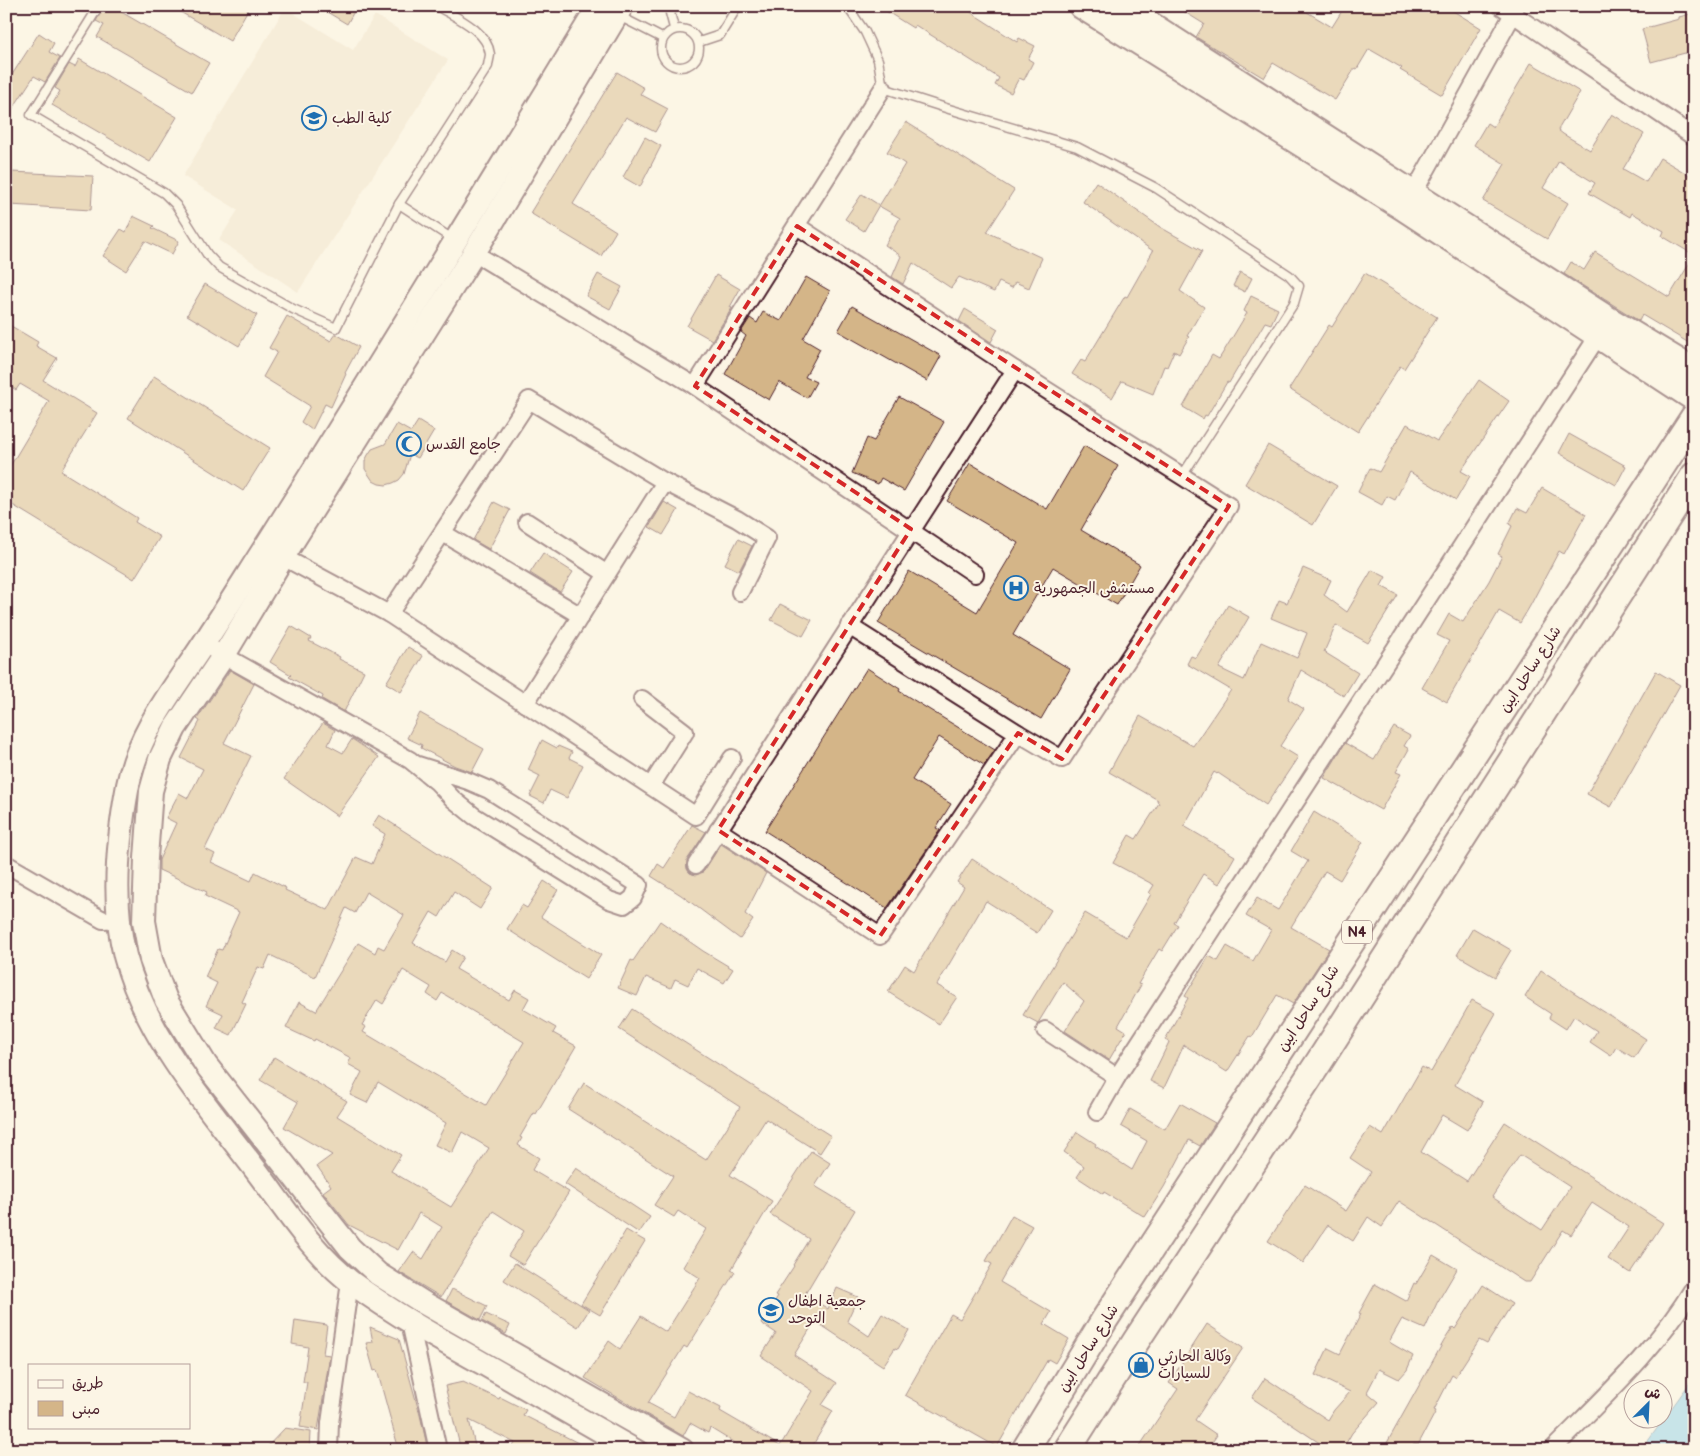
<svg xmlns="http://www.w3.org/2000/svg" width="1700" height="1456" font-family="'Balsamiq Sans','Playpen Sans Arabic',sans-serif">
<style>
.built{fill:#f0e2c9}
.water{fill:#8aceeb;stroke:#70889e}
.building{fill:#d4b588;stroke:#4a1f2b;fill-rule:evenodd}
.lines{fill:none;stroke-linecap:round;stroke-linejoin:round}
.service-casing{stroke:#4a1f2b;stroke-width:11}
.minor-casing{stroke:#4a1f2b;stroke-width:20}
.secondary-casing{stroke:#4a1f2b;stroke-width:26}
.primary-casing{stroke:#4a1f2b;stroke-width:29}
.trunk-casing{stroke:#4a1f2b;stroke-width:30}
.service{stroke:#fcf5e5;stroke-width:8}
.minor{stroke:#fcf5e5;stroke-width:16}
.secondary{stroke:#fcf5e5;stroke-width:22}
.primary{stroke:#fcf5e5;stroke-width:25}
.trunk{stroke:#fcf5e5;stroke-width:26}
.marked{fill:none;stroke:#d62828;stroke-width:4;stroke-dasharray:10 6;stroke-linejoin:round}
.labels{text-anchor:middle;stroke-width:4;stroke-linejoin:round;paint-order:stroke}
.shield{fill:#fcf5e5;stroke:#7f5f63;stroke-width:1}
.shield-label{font-size:14px;font-weight:bold;fill:#4a1f2b}
.poi-label{font-size:15px;fill:#4a1f2b;stroke:#fcf5e5;text-anchor:start}
.street-label{font-size:15px;fill:#4a1f2b;stroke:#fcf5e5}
</style>
<rect width="100%" height="100%" fill="#fcf5e5"/>
<filter id="ink" filterUnits="userSpaceOnUse"><feTurbulence type="fractalNoise" baseFrequency=".02" numOctaves="2"/><feDisplacementMap in="SourceGraphic" scale="10" xChannelSelector="R" yChannelSelector="G"/><feConvolveMatrix kernelMatrix="1 2 1 2 8 2 1 2 1" color-interpolation-filters="sRGB"/></filter>
<g filter="url(#ink)">
<polygon class="built" points="285,8 353,50 375,15 448,60 298,292 219,240 238,210 183,176"/>
<polygon class="water" points="1694,1377 1694,1450 1642,1450 1643,1448"/>
<g class="building">
<polygon points="105,6 111,6 209,63 192,92 97,37 104,25 96,21"/>
<polygon points="170,6 250,6 230,41"/>
<polygon points="317,6 357,6 347,24"/>
<polygon points="878,6 961,6 1017,42 1019,38 1035,46 1028,59 1033,62 1024,80 1019,78 1011,93 995,85 999,78 915,25 913,28"/>
<polygon points="1175,6 1297,6 1332,27 1345,6 1445,6 1481,28 1442,95 1400,70 1402,68 1369,49 1357,69 1355,68 1335,100 1273,63 1264,78 1196,37 1204,24"/>
<polygon points="1694,13 1694,54 1690,55 1689,52 1651,62 1642,29 1679,19 1679,17"/>
<polygon points="39,33 54,43 49,52 60,58 45,82 34,76 6,119 6,84"/>
<polygon points="79,59 177,117 150,162 52,105 60,91 55,88 69,64 75,67"/>
<polygon points="1531,63 1580,92 1558,130 1563,134 1590,150 1612,114 1644,134 1623,169 1646,182 1660,158 1694,178 1694,255 1662,236 1664,231 1632,213 1630,217 1589,193 1595,183 1559,161 1543,188 1568,203 1547,239 1483,201 1505,164 1474,145 1487,123 1493,127"/>
<polygon points="617,72 644,88 640,94 668,109 655,132 626,117 573,204 616,231 601,256 530,213"/>
<polygon points="906,122 1014,190 987,232 1042,258 1029,288 1015,282 1012,288 999,282 994,292 959,277 951,288 913,263 903,284 892,277 901,256 885,245 900,218 879,206 905,164 887,152"/>
<polygon points="645,137 661,146 640,187 623,177"/>
<polygon points="12,172 93,176 91,210 10,205"/>
<polygon points="1096,182 1160,227 1202,251 1180,291 1204,307 1187,336 1189,337 1179,354 1174,351 1167,367 1164,366 1153,394 1122,381 1112,398 1072,374 1081,360 1085,362 1125,296 1127,297 1153,251 1083,202"/>
<polygon points="862,194 879,205 864,231 845,219"/>
<polygon points="133,216 154,226 152,228 179,241 172,254 145,241 126,271 103,256 121,229 126,232"/>
<polygon points="1595,252 1669,297 1694,256 1694,346 1642,315 1639,321 1564,274 1571,262 1584,270"/>
<polygon points="1240,272 1252,278 1245,292 1233,286"/>
<polygon points="1365,273 1437,317 1404,369 1400,366 1358,432 1289,389 1329,325 1332,327"/>
<polygon points="598,274 622,287 610,309 586,296"/>
<polygon points="716,275 740,289 730,307 732,308 712,340 687,326"/>
<polygon points="806,277 830,291 803,339 820,349 805,377 816,382 807,398 779,382 769,400 725,374 746,336 741,332 750,318 757,323 763,312 781,321"/>
<polygon points="205,284 257,315 239,346 187,315"/>
<polygon points="1251,296 1278,309 1271,324 1265,322 1229,383 1227,382 1207,416 1205,415 1203,419 1183,407 1212,355 1219,359 1232,338 1247,313 1244,311"/>
<polygon points="852,306 941,356 927,381 838,331"/>
<polygon points="965,309 998,329 991,342 959,321"/>
<polygon points="287,316 331,341 336,334 359,347 345,373 346,374 331,407 325,404 312,430 301,422 310,406 263,377 277,352 269,348"/>
<polygon points="6,323 38,342 36,346 57,358 43,380 97,413 61,471 137,518 135,522 160,537 134,579 6,501 6,473 49,401 20,384 16,390 6,383"/>
<polygon points="154,376 270,448 243,491 128,418"/>
<polygon points="1479,380 1509,401 1461,471 1470,476 1456,500 1410,472 1395,500 1387,496 1382,505 1358,492 1370,468 1379,472 1407,424 1437,441"/>
<polygon points="899,397 944,422 904,491 881,478 878,484 852,473 867,438 874,441"/>
<polygon points="418,421 434,431 418,458 410,454 404,474 399,480 393,483 386,485 379,484 373,481 365,469 365,461 368,455 372,449 385,444 397,424 411,432"/>
<polygon points="1569,434 1626,466 1616,485 1559,453"/>
<polygon points="1268,445 1337,486 1313,525 1245,484"/>
<polygon points="1084,446 1118,466 1081,530 1140,565 1117,605 1053,567 1013,635 1070,669 1041,719 878,623 909,571 977,612 1018,543 947,501 970,463 1047,509"/>
<polygon points="1542,488 1586,514 1564,554 1559,551 1530,606 1520,623 1499,611 1447,702 1422,688 1449,641 1437,635 1449,614 1463,622 1489,581 1502,556 1498,554 1512,526 1509,524 1517,508 1527,513"/>
<polygon points="494,502 510,510 489,549 473,540"/>
<polygon points="664,502 678,510 663,535 649,527"/>
<polygon points="738,539 752,546 739,571 725,564"/>
<polygon points="543,553 573,572 560,592 530,573"/>
<polygon points="1303,568 1331,580 1324,595 1347,612 1372,570 1386,577 1381,586 1398,595 1368,643 1336,625 1324,652 1358,673 1344,696 1301,670 1288,699 1304,709 1280,746 1298,757 1266,805 1218,773 1217,774 1214,772 1184,826 1235,856 1219,884 1203,874 1174,923 1178,925 1162,951 1159,949 1138,984 1141,985 1118,1026 1126,1031 1109,1060 1065,1031 1084,1001 1063,982 1038,1023 1023,1015 1085,913 1126,937 1151,894 1149,893 1154,885 1113,863 1129,835 1136,839 1159,803 1157,802 1158,800 1109,772 1140,716 1193,746 1231,690 1187,664 1191,656 1196,658 1228,605 1249,617 1219,668 1244,680 1261,642 1297,658 1307,633 1271,618 1279,600 1287,603"/>
<polygon points="780,604 812,620 803,636 771,620"/>
<polygon points="291,626 311,638 309,641 340,657 339,659 364,671 344,712 322,699 323,696 289,677 291,675 270,662"/>
<polygon points="408,647 423,656 401,692 386,683"/>
<polygon points="867,668 900,689 899,691 995,750 984,765 939,737 912,780 951,804 936,828 940,830 887,908 765,831"/>
<path d="M230,670L254,684L224,743L251,756L205,849L215,854L211,862L251,881L255,872L286,888L285,890L328,910L356,857L372,864L385,834L372,826L379,815L493,888L480,909L454,892L439,917L431,912L413,943L445,962L452,950L463,957L456,969L509,1000L515,990L529,998L523,1009L556,1028L553,1033L576,1046L536,1114L534,1113L520,1137L522,1138L518,1145L539,1158L532,1170L569,1192L523,1265L508,1256L524,1231L493,1211L441,1297L399,1272L413,1252L423,1259L442,1227L419,1213L398,1250L349,1225L323,1192L331,1186L317,1166L332,1155L284,1127L298,1102L260,1080L274,1057L347,1101L337,1116L401,1155L391,1171L451,1207L489,1148L462,1132L452,1153L435,1145L446,1123L378,1082L367,1103L350,1095L362,1072L348,1064L351,1058L315,1039L314,1041L286,1028L299,1002L316,1011L358,943L375,953L378,946L384,949L404,915L366,892L355,913L346,908L315,977L270,955L264,969L258,967L242,1002L246,1004L231,1035L216,1028L223,1014L206,1006L217,983L205,977L218,949L222,950L239,912L205,896L207,892L159,870V860L176,823L166,818L179,793L188,798L203,769L181,758L200,721L197,719ZM403,970L431,987L427,994L437,1001L442,993L524,1042L486,1105L363,1032L366,1027L362,1025L377,1000L383,1004Z"/>
<polygon points="1656,671 1680,685 1611,807 1587,794"/>
<polygon points="420,713 484,749 472,772 455,766 421,748 422,745 407,738"/>
<polygon points="323,723 335,730 328,745 343,753 352,739 379,757 337,816 284,779"/>
<polygon points="1394,727 1410,736 1404,746 1409,749 1396,772 1401,774 1381,810 1324,778 1345,743 1374,760"/>
<polygon points="542,740 557,748 558,746 572,752 569,758 583,765 567,798 550,790 544,803 530,796 540,776 528,770"/>
<polygon points="1314,812 1363,842 1340,880 1325,871 1291,927 1329,949 1293,1004 1277,995 1252,1037 1250,1036 1227,1072 1184,1045 1164,1088 1150,1081 1169,1042 1165,1040 1188,998 1185,996 1209,956 1218,961 1227,946 1253,961 1271,930 1246,916 1257,898 1278,910 1308,861 1291,851"/>
<polygon points="692,825 706,832 687,860 687,869 690,873 696,875 704,871 721,844 766,873 745,914 753,920 740,939 681,895 651,876 658,864 664,868"/>
<polygon points="972,859 1051,910 1037,933 986,901 937,985 957,997 939,1024 888,992 905,965 914,971 964,887 957,882"/>
<polygon points="544,881 558,890 541,917 601,955 586,979 507,929 522,905 527,908"/>
<polygon points="660,921 703,951 733,969 724,983 697,968 688,985 675,979 671,988 646,977 637,996 618,988 631,960 633,961"/>
<polygon points="1473,928 1511,950 1495,977 1457,955"/>
<polygon points="1541,971 1646,1039 1634,1058 1616,1047 1611,1056 1590,1042 1597,1031 1574,1016 1566,1029 1549,1018 1551,1014 1525,997"/>
<path d="M1472,1000L1496,1013L1455,1085L1483,1102L1467,1130L1442,1115L1421,1152L1467,1181L1505,1122L1663,1223L1630,1273L1608,1259L1629,1227L1592,1203L1571,1235L1563,1230L1530,1282H1524L1399,1201L1382,1227L1368,1217L1353,1241L1328,1225L1303,1263L1268,1241L1305,1185L1346,1211L1371,1172L1350,1158L1370,1127L1383,1135L1422,1067L1431,1072ZM1520,1155L1570,1187L1542,1230L1492,1197Z"/>
<polygon points="632,1009 831,1136 820,1153 766,1119 730,1175 772,1201 731,1270 735,1272 687,1348 684,1346 648,1403 674,1417 688,1391 721,1408 720,1411 780,1446 813,1391 761,1356 776,1333 761,1323 778,1296 775,1295 794,1266 793,1265 809,1239 770,1214 811,1151 830,1163 815,1186 855,1210 805,1294 828,1309 837,1288 858,1297 847,1321 869,1336 882,1314 909,1330 898,1349 895,1348 883,1366 815,1321 794,1355 837,1383 822,1405 833,1411 810,1450 746,1450 710,1428 708,1433 690,1423 683,1436 585,1378 609,1341 620,1349 641,1316 666,1332 700,1278 683,1267 706,1229 678,1211 674,1217 654,1205 673,1176 568,1109 584,1083 706,1160 740,1107 619,1029"/>
<polygon points="1180,1103 1215,1123 1200,1146 1189,1140 1164,1187 1145,1217 1104,1192 1103,1194 1077,1177 1084,1166 1064,1152 1077,1132 1096,1144 1095,1146 1132,1170 1147,1141 1121,1126 1130,1109 1165,1129"/>
<polygon points="576,1168 650,1217 639,1233 565,1184"/>
<polygon points="1012,1215 1032,1226 1000,1282 1051,1312 1044,1324 1069,1339 1055,1363 1048,1359 997,1447 905,1395 951,1314 960,1319 992,1264 986,1261"/>
<polygon points="626,1230 645,1241 600,1315 581,1304"/>
<polygon points="1433,1255 1457,1269 1437,1303 1425,1329 1402,1319 1389,1342 1413,1356 1407,1370 1399,1379 1379,1369 1367,1392 1379,1402 1352,1433 1342,1450 1330,1450 1252,1398 1265,1378 1328,1420 1334,1410 1350,1392 1315,1375 1328,1348 1340,1354 1361,1314 1359,1313 1375,1284 1406,1301 1414,1283 1416,1284"/>
<polygon points="515,1263 589,1310 578,1327 504,1280"/>
<polygon points="1483,1285 1512,1304 1487,1344 1479,1340 1455,1377 1452,1375 1434,1410 1436,1411 1418,1445 1414,1444 1411,1450 1383,1450 1444,1341 1453,1327 1455,1329"/>
<polygon points="452,1289 487,1306 480,1320 446,1301"/>
<polygon points="486,1314 510,1325 506,1334 482,1321"/>
<polygon points="295,1320 327,1325 323,1354 330,1355 318,1430 300,1427 307,1382 303,1382 308,1347 292,1344"/>
<polygon points="1207,1324 1243,1348 1195,1420 1217,1435 1207,1450 1137,1450 1178,1389 1169,1383"/>
<polygon points="370,1327 399,1339 420,1415 428,1450 399,1450 377,1370 374,1371 366,1343 373,1342"/>
<polygon points="463,1382 499,1399 500,1397 526,1410 523,1415 592,1450 511,1450 515,1443 469,1420 476,1450 461,1450 445,1386"/>
<polygon points="285,1428 311,1432 310,1450 264,1450"/>
</g>
<g class="lines">
<defs>
<g id="service">
<path d="M99,6L31,115L164,193L176,205L207,254L219,267L293,309L336,328L399,204L488,66C488,63 490,57 490,54C487,30 455,17 437,6"/>
<polyline points="847,6 865,32 878,60 883,88 949,109 1077,147 1156,188 1289,275 1299,286 1294,303 1182,476"/>
<polyline points="619,16 662,38"/>
<polyline points="674,28 670,13 675,6"/>
<circle cx="680" cy="48" r="19"/>
<polyline points="699,42 720,35 738,6"/>
<polyline points="399,204 454,240"/>
</g>
<g id="minor">
<polyline points="1501,6 1694,137"/>
<polyline points="1413,194 1513,14 1516,6"/>
<polyline points="797,226 1015,370 1229,506 1062,759 1018,733 849,626"/>
<polyline points="474,253 695,386 975,574"/>
<polyline points="695,386 883,88"/>
<polyline points="527,522 607,574"/>
<polyline points="443,533 581,616"/>
<polyline points="283,557 389,614 696,816 732,758"/>
<polyline points="389,614 529,400 665,482 737,519 767,538 740,592"/>
<polyline points="214,650 410,760 437,782 453,799 474,816 609,900 624,905 633,898 639,885 489,790 468,781 415,764"/>
<polyline points="642,699 685,732 651,786"/>
<polyline points="525,704 665,482"/>
<polyline points="718,830 880,936 1018,733"/>
<polyline points="6,864 103,920 119,919"/>
<polyline points="696,865 1015,370"/>
<polyline points="1045,1030 1117,1077"/>
<polyline points="1097,1112 1117,1077 1598,336"/>
<polyline points="410,1322 438,1450"/>
<polyline points="329,1450 330,1423 350,1282"/>
<path d="M1552,1450C1602,1399 1657,1349 1694,1287"/>
</g>
<g id="secondary">
<path d="M599,6C488,188 378,369 264,549C243,582 222,616 200,649C172,691 138,733 128,785C118,838 112,904 125,956C146,1036 203,1101 252,1165C283,1205 311,1252 352,1283C394,1314 439,1339 484,1364C534,1393 584,1421 634,1450"/>
<polyline points="622,6 474,253 283,557 224,655 175,728 160,759 151,791 146,858 144,921 151,960 166,1000 206,1065 350,1248 378,1274 424,1303 682,1450"/>
</g>
<g id="primary">
<polyline points="1082,6 1404,208 1694,398"/>
<polyline points="1121,6 1609,320 1694,371"/>
</g>
<g id="trunk">
<polyline points="1025,1450 1105,1319 1694,417"/>
<polyline points="1067,1450 1136,1341 1319,1062 1694,476"/>
</g>
</defs>
<use href="#service" class="service-casing"/>
<use href="#minor" class="minor-casing"/>
<use href="#secondary" class="secondary-casing"/>
<use href="#primary" class="primary-casing"/>
<use href="#trunk" class="trunk-casing"/>
<use href="#service" class="service"/>
<use href="#minor" class="minor"/>
<use href="#secondary" class="secondary"/>
<use href="#primary" class="primary"/>
<use href="#trunk" class="trunk"/>
</g>
</g>
<path d="M0 0H1700V1456H0ZM797,226L1229,506L1062,759L1018,733L880,936L718,830L911,529L695,386Z" fill="#fcf5e5" fill-opacity=".55" fill-rule="evenodd"/>
<path class="marked" d="M797,226L1229,506L1062,759L1018,733L880,936L718,830L911,529L695,386Z"/>
<defs>
<symbol id="university-ring" viewBox="-11 -11 22 22"><circle r="9.5" fill="#fcf5e5" stroke="#1f6fb2" stroke-width="1.5"/><path d="M0-5L7-2L0 1L-7-2ZM-4 1L0 2.5L4 1V4Q0 6-4 4Z" fill="#1f6fb2"/></symbol>
<symbol id="mosque-ring" viewBox="-11 -11 22 22"><circle r="9.5" fill="#fcf5e5" stroke="#1f6fb2" stroke-width="1.5"/><path d="M3.5-4.9A6 6 0 1 0 3.5 4.9A5 5 0 1 1 3.5-4.9Z" fill="#1f6fb2"/></symbol>
<symbol id="hospital-ring" viewBox="-11 -11 22 22"><circle r="9.5" fill="#fcf5e5" stroke="#1f6fb2" stroke-width="1.5"/><path d="M-5-5h3v3.5h4V-5h3V5h-3V1.5h-4V5h-3Z" fill="#1f6fb2"/></symbol>
<symbol id="school-ring" viewBox="-11 -11 22 22"><circle r="9.5" fill="#fcf5e5" stroke="#1f6fb2" stroke-width="1.5"/><path d="M0-5L7-2L0 1L-7-2ZM-4 1L0 2.5L4 1V4Q0 6-4 4Z" fill="#1f6fb2"/></symbol>
<symbol id="shop-ring" viewBox="-11 -11 22 22"><circle r="9.5" fill="#fcf5e5" stroke="#1f6fb2" stroke-width="1.5"/><path d="M-5-2.5h2.3a2.7 3.5 0 0 1 5.4 0H5L5.5 6h-11ZM-1.5-2.5h3a1.5 2.3 0 0 0-3 0Z" fill="#1f6fb2"/></symbol>
</defs>
<g fill-rule="evenodd">
<use href="#university-ring" x="300" y="104" width="28" height="28"/>
<use href="#mosque-ring" x="395" y="430" width="28" height="28"/>
<use href="#hospital-ring" x="1002" y="574" width="28" height="28"/>
<use href="#school-ring" x="757" y="1296" width="28" height="28"/>
<use href="#shop-ring" x="1127" y="1351" width="28" height="28"/>
</g>
<g class="labels">
<rect class="shield" x="1342" y="920.5" width="30" height="23" rx="4"/>
<g class="shield-label">
<text x="1357" y="937">N4</text>
</g>
<g class="poi-label">
<text x="332" y="123">كلية الطب</text>
<text x="426" y="449">جامع القدس</text>
<text x="1034" y="593">مستشفى الجمهورية</text>
<text x="788" y="1306">جمعية اطفال<tspan x="788" dy="17">التوحد</tspan></text>
<text x="1158" y="1361">وكالة الحارثي<tspan x="1158" dy="17">للسيارات</tspan></text>
</g>
<g class="street-label">
<text transform="translate(1530 669) rotate(-57)" y="5">شارع ساحل ابين</text>
<text transform="translate(1308 1008) rotate(-57)" y="5">شارع ساحل ابين</text>
<text transform="translate(1088 1348) rotate(-58)" y="5">شارع ساحل ابين</text>
</g>
</g>
<rect width="1700" height="1456" fill="none" stroke="#fcf5e5" stroke-width="25"/>
<rect x="12" y="12" width="1675" height="1431" fill="none" stroke="#4a1f2b" stroke-width="2" filter="url(#ink)"/>
<rect x="28" y="1364" width="162" height="65" fill="#fcf5e5" stroke="#b59f9b"/>
<rect x="38" y="1380" width="25" height="8" fill="#fcf5e5" stroke="#b59f9b"/>
<text x="72" y="1388" font-size="15" fill="#4a1f2b">طريق</text>
<rect x="38" y="1401" width="25" height="15" fill="#d4b588" stroke="#b59f9b"/>
<text x="72" y="1414" font-size="15" fill="#4a1f2b">مبنى</text>
<g transform="translate(1648 1404) rotate(24)"><circle r="24" fill="#fcf5e5" stroke="#b59f9b"/>
<path d="M0-4L9 19L0 12L-9 19Z" fill="#1f6fb2"/>
<text y="-8" font-size="14" font-weight="bold" text-anchor="middle" fill="#4a1f2b">ش</text>
</g>
</svg>
